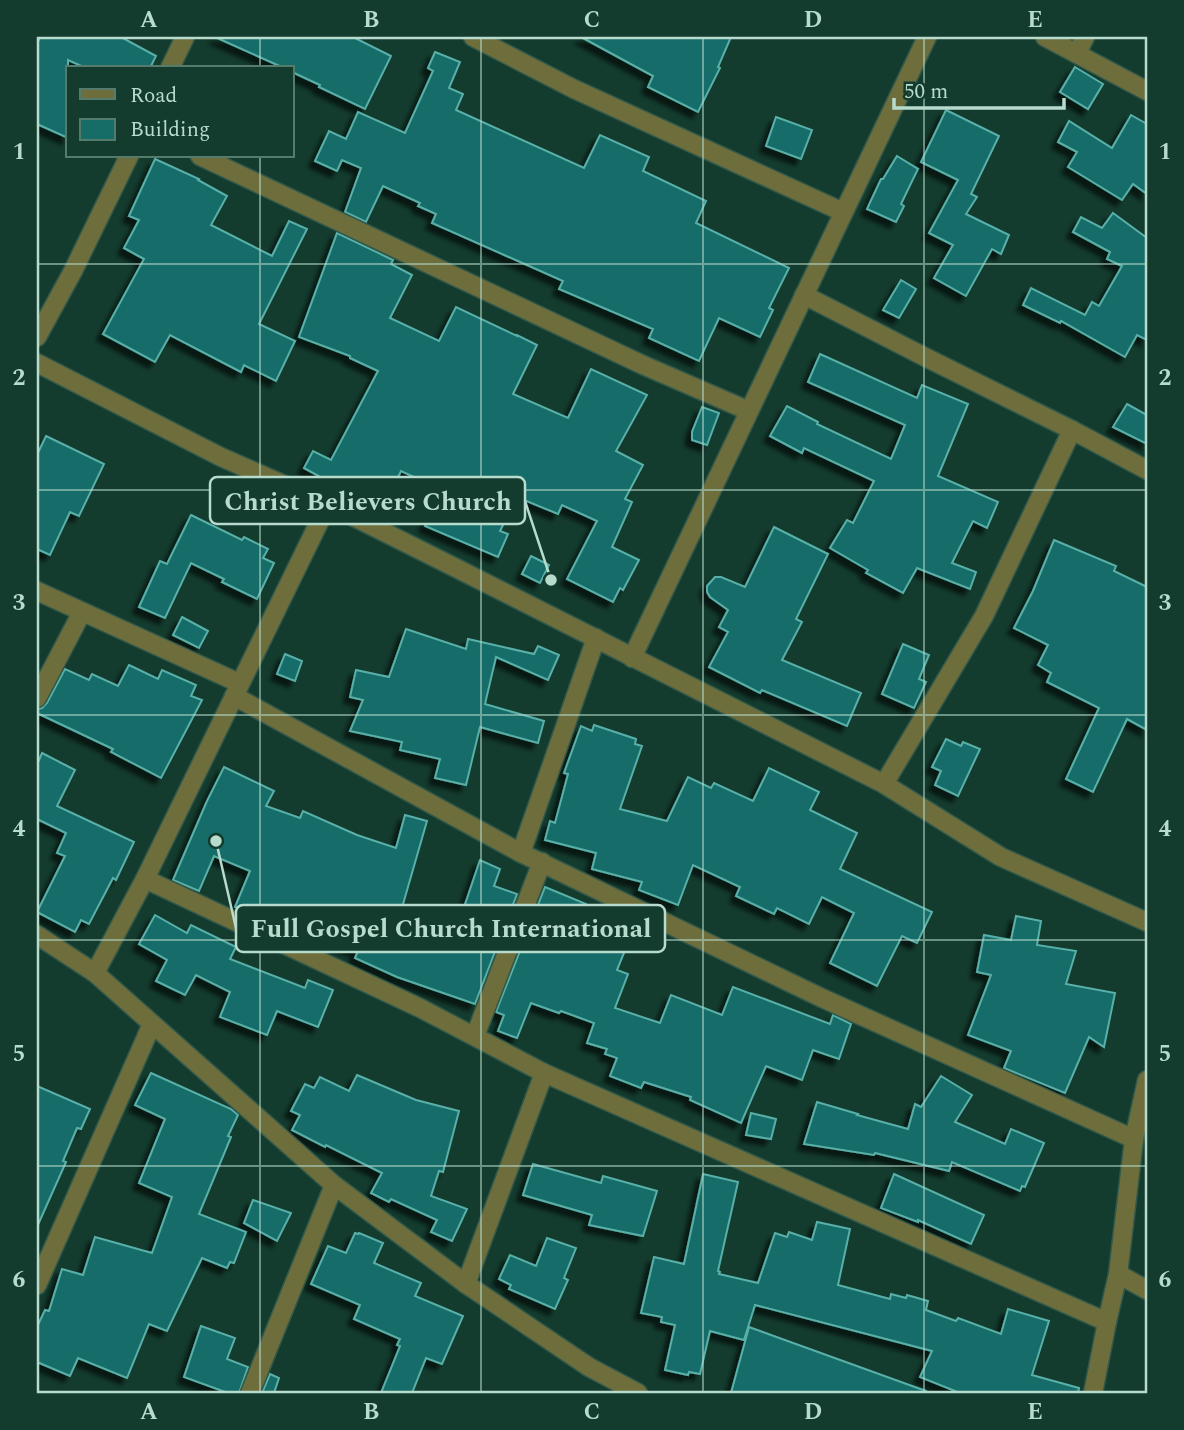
<svg xmlns="http://www.w3.org/2000/svg" width="1184" height="1430" font-family="Spectral,serif">
<style>
.building{fill:#166c67;stroke:#59b0a9;stroke-width:2;filter:url(#shadow)}
.lines{fill:none;stroke-linecap:round;stroke-linejoin:round}
.minor-casing{stroke:#31584a;stroke-width:21}
.minor{stroke:#6e6e3c;stroke-width:18}
.grid{fill:none;stroke:#b7dbcc;stroke-width:2;stroke-opacity:0.55}
.leader{fill:none;stroke:#b7dbcc;stroke-width:2.5}
.callout-dot{fill:#b7dbcc;stroke:#133b2e;stroke-width:2.5}
.callout{fill:#133b2e;stroke:#b7dbcc;stroke-width:2.5}
.callout-label{font-size:26px;text-anchor:middle;font-weight:bold;fill:#b7dbcc}
.neatline{fill:none;stroke:#b7dbcc;stroke-width:2.5}
.grid-label{font-size:23px;text-anchor:middle;font-weight:bold;fill:#b7dbcc}
</style>
<defs>
<filter id="shadow"><feDropShadow dx="-6" dy="6" stdDeviation="2" flood-color="#0009"/></filter>
</defs>
<rect width="100%" height="100%" fill="#133b2e"/>
<g class="building">
<polygon points="40,37 121,37 156,56 150,68 86,68 68,60 68,138 37,124 37,44"/>
<polygon points="215,37 353,37 391,56 365,109 319,87 320,85 292,72 292,68 284,68"/>
<polygon points="581,37 731,37 718,67 720,68 698,112 648,87 653,76"/>
<polygon points="435,52 460,62 449,88 463,94 456,110 584,168 600,135 649,157 643,171 706,201 696,223 789,268 769,308 773,310 760,337 719,318 699,361 649,338 653,329 559,289 563,281 432,223 436,214 418,206 420,203 383,186 366,222 345,212 361,168 342,160 337,171 315,161 329,131 346,139 358,112 405,133 433,71 428,68"/>
<polygon points="1075,67 1103,84 1088,109 1060,92"/>
<polygon points="946,110 999,136 971,194 977,197 966,214 1009,235 1001,254 992,249 966,296 934,278 953,245 929,233 958,180 921,162"/>
<polygon points="1131,115 1147,124 1147,194 1133,184 1122,200 1068,167 1077,152 1058,142 1069,121 1112,148"/>
<polygon points="776,117 812,130 801,159 766,146"/>
<polygon points="897,156 918,169 901,204 904,206 896,222 867,209 881,179 883,179"/>
<polygon points="155,159 199,179 198,180 227,196 211,225 272,256 289,221 307,229 259,324 295,341 276,381 244,365 241,372 170,335 155,362 103,334 144,259 124,248 139,220 129,216"/>
<polygon points="1113,213 1147,238 1147,340 1137,335 1125,357 1061,321 1060,323 1023,305 1031,288 1085,315 1092,302 1099,306 1122,266 1107,259 1110,252 1073,232 1081,217 1102,228"/>
<polygon points="337,233 393,260 391,264 412,275 390,318 439,341 456,307 517,336 517,335 537,345 513,394 568,418 591,369 647,395 616,451 643,465 625,499 632,502 612,547 639,560 623,590 620,588 613,602 567,579 597,521 562,505 558,514 517,497 500,531 508,534 498,557 425,526 441,489 401,471 385,504 345,484 342,489 304,468 313,451 331,460 378,371 350,358 350,356 299,337"/>
<polygon points="901,280 916,289 899,318 883,310"/>
<polygon points="820,354 917,398 922,385 968,404 938,476 998,502 987,528 973,521 952,563 976,572 970,589 917,568 903,593 866,573 868,570 830,548 847,520 853,523 874,481 804,448 802,453 770,436 787,406 818,422 817,424 891,459 905,425 808,382"/>
<polygon points="1127,404 1147,415 1147,444 1113,427"/>
<polygon points="702,407 719,413 707,445 692,440 692,432"/>
<polygon points="46,436 104,464 79,516 70,512 50,555 37,549 37,455"/>
<polygon points="191,515 242,540 244,537 268,549 263,558 274,563 257,599 222,582 224,579 191,563 165,618 139,607 160,561 167,564"/>
<polygon points="774,527 828,554 796,619 802,622 782,660 861,693 847,726 762,690 760,693 709,667 728,632 719,627 728,610 710,597 707,592 707,586 715,577 721,577 745,587"/>
<polygon points="1054,540 1116,566 1114,571 1147,587 1147,730 1127,719 1093,792 1066,779 1099,708 1047,682 1051,673 1038,665 1048,645 1014,628 1033,591"/>
<polygon points="531,556 549,565 540,583 522,574"/>
<polygon points="182,617 208,631 199,648 173,635"/>
<polygon points="406,629 466,649 468,639 534,654 538,646 559,655 548,680 496,657 485,704 544,721 538,743 480,727 466,785 435,778 440,759 400,750 402,742 350,731 363,700 350,697 356,670 389,677"/>
<polygon points="903,644 929,655 919,679 926,682 914,708 882,694"/>
<polygon points="285,654 302,661 295,681 277,674"/>
<polygon points="129,665 158,679 162,670 196,685 191,696 202,700 161,778 111,752 113,749 37,713 37,709 42,708 47,703 65,669 89,680 92,674 118,686"/>
<polygon points="594,725 636,739 635,744 642,746 620,809 667,821 688,777 711,788 714,783 753,801 769,768 819,792 810,810 857,833 840,869 932,912 917,943 902,936 877,986 830,963 854,913 822,897 809,924 777,908 774,914 736,896 740,887 693,865 678,905 639,890 642,882 592,869 596,853 545,840 550,821 555,823 568,774 564,773 581,726 592,731"/>
<polygon points="946,739 961,746 963,742 980,749 958,796 935,785 941,771 932,767"/>
<polygon points="42,753 75,770 57,806 134,842 116,880 113,878 89,924 81,920 75,932 37,912 65,856 57,853 66,833 37,819 37,765"/>
<polygon points="224,767 274,791 266,806 300,818 303,811 357,835 396,848 405,815 427,821 395,932 419,940 427,917 457,928 480,860 500,869 494,886 517,894 475,1004 397,977 355,958 358,951 290,926 288,930 235,907 250,871 214,856 199,891 173,880 207,801"/>
<polygon points="545,887 586,904 581,917 630,938 617,970 628,974 615,1008 660,1023 671,995 722,1015 733,987 830,1024 833,1015 851,1024 839,1059 813,1050 802,1080 766,1066 741,1123 690,1100 691,1097 644,1082 641,1088 610,1076 617,1058 605,1054 607,1049 587,1043 594,1023 561,1011 559,1013 531,1003 517,1038 498,1031 504,1015 496,1012"/>
<polygon points="155,915 187,933 191,925 236,947 230,959 305,988 308,980 333,990 318,1027 277,1011 267,1035 220,1017 230,992 196,975 185,995 156,981 167,960 139,944"/>
<polygon points="1016,916 1041,921 1037,945 1076,951 1066,984 1115,993 1104,1047 1089,1037 1065,1093 1004,1068 1011,1051 968,1035 991,975 977,972 984,935 1011,940"/>
<polygon points="151,1073 231,1109 238,1115 228,1136 231,1137 199,1214 246,1232 234,1263 230,1262 227,1268 202,1258 167,1331 149,1324 127,1378 78,1358 70,1376 37,1362 37,1327 45,1310 49,1311 62,1269 83,1275 95,1237 152,1253 172,1197 139,1183 165,1119 135,1105"/>
<polygon points="357,1075 416,1100 459,1111 443,1172 439,1171 431,1196 467,1209 452,1241 431,1232 437,1220 391,1199 389,1202 371,1193 382,1173 326,1145 325,1147 292,1130 300,1115 291,1111 305,1084 314,1088 320,1077 349,1091"/>
<polygon points="941,1076 972,1095 955,1122 1005,1144 1011,1129 1044,1143 1025,1187 1022,1186 1020,1191 952,1162 949,1171 875,1153 874,1155 804,1144 817,1102 858,1114 857,1115 908,1129 915,1104 921,1107"/>
<polygon points="37,1086 90,1109 81,1129 77,1128 63,1161 66,1162 37,1227"/>
<polygon points="751,1113 776,1119 771,1139 746,1135"/>
<polygon points="533,1164 601,1183 603,1176 657,1191 643,1236 589,1225 592,1215 523,1195"/>
<polygon points="703,1174 738,1182 718,1271 720,1272 719,1274 758,1283 775,1233 787,1237 789,1232 812,1240 817,1222 850,1229 838,1285 890,1299 891,1294 906,1298 907,1295 928,1301 926,1310 956,1321 958,1318 1001,1334 1008,1309 1049,1321 1032,1375 1079,1388 1078,1393 960,1393 920,1377 932,1351 755,1305 744,1340 710,1331 700,1374 689,1372 688,1375 665,1370 675,1325 661,1322 662,1317 641,1313 654,1257 684,1264"/>
<polygon points="894,1174 984,1215 971,1244 918,1220 918,1222 881,1208"/>
<polygon points="253,1200 291,1213 277,1241 244,1223"/>
<polygon points="355,1233 358,1234 359,1233 383,1243 374,1263 421,1283 415,1296 463,1316 442,1364 426,1358 412,1393 381,1393 400,1346 397,1345 400,1339 354,1319 360,1305 311,1284 328,1246 346,1253"/>
<polygon points="547,1238 576,1248 564,1278 568,1280 555,1309 509,1289 511,1285 499,1279 510,1255 536,1266"/>
<polygon points="201,1326 235,1338 227,1359 248,1367 239,1393 228,1393 184,1377"/>
<polygon points="749,1327 926,1391 926,1393 731,1393"/>
<polygon points="270,1374 279,1378 274,1393 262,1393"/>
</g>
<g class="lines">
<defs>
<g id="minor">
<polyline points="473,37 574,89 843,212"/>
<polyline points="1045,37 1147,91"/>
<polyline points="1077,53 1085,37"/>
<polyline points="170,68 185,37"/>
<polyline points="200,156 643,365 749,411"/>
<polyline points="804,295 921,355 1072,430 984,616 884,784"/>
<polyline points="37,337 73,271 129,156"/>
<polyline points="37,363 221,457 328,504 460,570 884,784 1001,857 1147,922"/>
<polyline points="1072,430 1147,470"/>
<polyline points="37,591 239,683"/>
<polyline points="632,658 927,37"/>
<polyline points="234,696 521,853 822,998 1134,1139"/>
<polyline points="37,698 82,612"/>
<polyline points="521,853 596,638"/>
<polyline points="145,879 420,1008 544,1073 1107,1322"/>
<polyline points="37,935 95,973 334,1185 466,1284 589,1367 638,1393"/>
<polyline points="95,973 145,879 328,504"/>
<polyline points="475,1036 542,862"/>
<polyline points="1118,1274 1147,1290"/>
<polyline points="466,1284 544,1073"/>
<polyline points="37,1285 152,1024"/>
<polyline points="250,1393 334,1185"/>
<polyline points="1093,1393 1107,1322 1118,1274 1134,1139 1147,1080"/>
</g>
</defs>
<use href="#minor" class="minor-casing"/>
<use href="#minor" class="minor"/>
</g>
<path class="grid" d="M260,37V68M481,37V1393M703,37V1393M924,37V1393M260,156V1393M37,264H1147M37,490H1147M37,715H1147M37,940H1147M37,1166H1147"/>
<path class="leader" d="M551 580L525 501M216 841L236 928"/>
<g class="callout-dot">
<circle cx="551" cy="580" r="7"/>
<circle cx="216" cy="841" r="7"/>
</g>
<g class="callout">
<rect x="210" y="477" width="315" height="47" rx="7"/>
<rect x="236" y="905" width="429" height="47" rx="7"/>
</g>
<g class="callout-label">
<text x="368" y="510">Christ Believers Church</text>
<text x="451" y="937">Full Gospel Church International</text>
</g>
<rect width="1184" height="1430" fill="none" stroke="#133b2e" stroke-width="77"/>
<rect x="66" y="66" width="228" height="91" fill="#133b2e" stroke="#557b6d" stroke-width="2"/>
<rect x="80" y="89" width="35" height="10" fill="#6e6e3c" stroke="#557b6d" stroke-width="2"/>
<text x="130" y="102" font-size="21" fill="#b7dbcc">Road</text>
<rect x="80" y="119" width="35" height="21" fill="#166c67" stroke="#557b6d" stroke-width="2"/>
<text x="130" y="136" font-size="21" fill="#b7dbcc">Building</text>
<path d="M894 98v10h170v-10" fill="none" stroke="#b7dbcc" stroke-width="3.5"/>
<text x="904" y="98" font-size="21" fill="#b7dbcc" stroke="#133b2e" stroke-width="5" paint-order="stroke">50 m</text>
<rect x="38" y="38" width="1108" height="1354" class="neatline"/>
<g class="grid-label">
<text x="149" y="27">A</text>
<text x="371" y="27">B</text>
<text x="592" y="27">C</text>
<text x="813" y="27">D</text>
<text x="1035" y="27">E</text>
<text x="19" y="159">1</text>
<text x="1165" y="159">1</text>
<text x="19" y="385">2</text>
<text x="1165" y="385">2</text>
<text x="19" y="610">3</text>
<text x="1165" y="610">3</text>
<text x="19" y="836">4</text>
<text x="1165" y="836">4</text>
<text x="19" y="1061">5</text>
<text x="1165" y="1061">5</text>
<text x="19" y="1287">6</text>
<text x="1165" y="1287">6</text>
<text x="149" y="1419">A</text>
<text x="371" y="1419">B</text>
<text x="592" y="1419">C</text>
<text x="813" y="1419">D</text>
<text x="1035" y="1419">E</text>
</g>
</svg>
